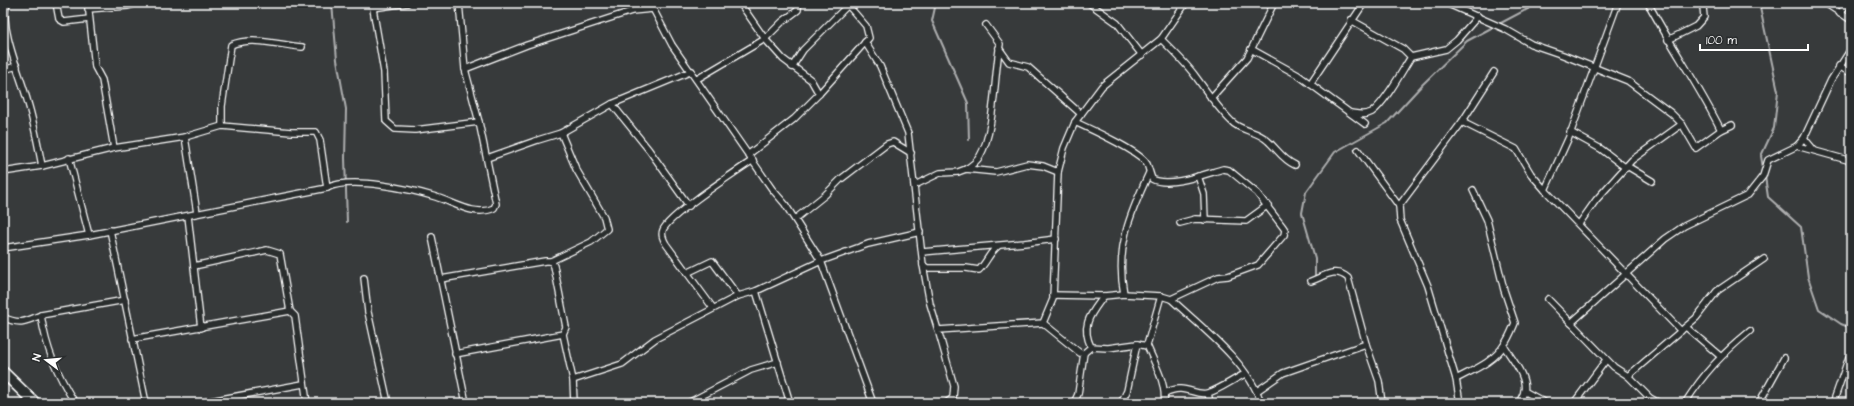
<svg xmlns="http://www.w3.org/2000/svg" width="1854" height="406" font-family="'Architects Daughter',sans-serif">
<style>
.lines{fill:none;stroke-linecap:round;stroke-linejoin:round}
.stream{stroke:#adaeaf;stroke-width:2}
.minor-casing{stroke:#fff;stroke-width:8}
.motorway-casing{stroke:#fff;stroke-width:13}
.minor{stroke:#2a2d2e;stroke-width:5.5}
.motorway{stroke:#2a2d2e;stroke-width:10}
</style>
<rect width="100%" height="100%" fill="#373a3b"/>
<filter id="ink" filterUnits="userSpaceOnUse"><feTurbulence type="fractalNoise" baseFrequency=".025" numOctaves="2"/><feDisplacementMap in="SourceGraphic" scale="8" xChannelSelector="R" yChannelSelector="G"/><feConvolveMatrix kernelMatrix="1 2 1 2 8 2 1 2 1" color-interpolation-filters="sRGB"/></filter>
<g filter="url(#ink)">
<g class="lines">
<g class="stream">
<polyline points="332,3 337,60 346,109 345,158 347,222"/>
<polyline points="936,3 932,21 968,103 969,140"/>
<polyline points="1759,3 1778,91 1774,128 1761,156 1763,168"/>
<polyline points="1499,24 1539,3"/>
<polyline points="1765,176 1768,197 1801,227 1808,277 1819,309 1841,324 1851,328"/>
<polyline points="1315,275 1315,258 1302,213 1306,192 1335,152 1387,123 1423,84 1467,41 1495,26"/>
</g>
<defs>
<g id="minor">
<polyline points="56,3 59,19 64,22 89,19"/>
<polyline points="88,3 95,67 102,80 114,148"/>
<polyline points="372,3 384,72 386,121 395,129 415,130 479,122"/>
<polyline points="650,3 672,45 772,189 785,204 821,261 873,403"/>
<polyline points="740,3 765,39 783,59 811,80 819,94"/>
<polyline points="1089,3 1117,23 1142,55"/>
<polyline points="1446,3 1505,29 1531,44 1563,55 1628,81 1671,113 1682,124 1696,148 1721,130 1732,125"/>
<path d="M1648,3C1671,46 1699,86 1721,130"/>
<polyline points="1825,3 1851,20"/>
<path d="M6,5C0,30 21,76 28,103C34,123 38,145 42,166"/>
<polyline points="373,8 407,3"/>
<polyline points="88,9 128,6 138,3"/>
<polyline points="1840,14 1847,3"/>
<polyline points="1351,20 1403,49 1411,57"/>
<path d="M1161,39C1173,51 1186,63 1196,77C1207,92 1217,107 1231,121C1241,132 1257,130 1268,141C1277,149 1283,160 1295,165"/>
<polyline points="1668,40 1696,26 1704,17 1703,7 1700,3"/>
<polyline points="865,42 880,66 908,133 923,265 930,304 938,330"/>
<polyline points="999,48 1009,62 1028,67 1081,114"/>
<polyline points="1251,49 1298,75 1365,124"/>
<polyline points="1839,66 1851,73"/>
<polyline points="792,67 803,50 848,5"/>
<polyline points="465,69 527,45 632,11 653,9"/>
<polyline points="3,70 17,66"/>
<polyline points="697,79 765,39 782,22 798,10 798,3"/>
<polyline points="1310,84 1364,3"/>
<polyline points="1211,98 1247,58 1274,3"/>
<polyline points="612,104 649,150 689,206"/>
<path d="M1351,113C1358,114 1365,116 1372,112C1385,103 1402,71 1411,57L1446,49L1457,40L1478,16"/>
<path d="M1075,122C1090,129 1140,151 1147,164C1149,169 1150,174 1152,179C1169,188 1205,174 1223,169L1229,170L1257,193L1283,227L1285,230L1284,235L1258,265L1228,276L1218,277L1171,299"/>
<polyline points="1462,122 1516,149 1531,174 1545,190 1681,331"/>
<path d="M222,126V106L231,45C252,36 280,45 302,47"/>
<polyline points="1570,132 1601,149 1626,168"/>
<polyline points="185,137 197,213"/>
<polyline points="1804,138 1814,150"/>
<polyline points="1797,146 1851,161"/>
<polyline points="1358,150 1399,206 1400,220 1428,286 1456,379 1460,403"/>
<polyline points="749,154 794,119 819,94 869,38 866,26 846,3"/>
<polyline points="69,158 89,235"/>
<polyline points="487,158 538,140 561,133 612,104 692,71"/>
<polyline points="1627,166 1652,181"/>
<path d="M966,169C971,166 977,161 980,156C995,131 994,75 1000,44L986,25"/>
<polyline points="3,172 42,166 114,148 185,137 222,126 291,132 316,132 320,140 327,188"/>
<polyline points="1198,176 1204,194 1205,220"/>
<polyline points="915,185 940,173 958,172 966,169 996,172 1027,164 1043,166 1058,172"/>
<polyline points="1545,190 1569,137 1618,3"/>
<polyline points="1399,206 1462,122 1494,72"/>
<polyline points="188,216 201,328"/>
<polyline points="795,219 825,195 841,179 887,144 893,142 911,153"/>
<polyline points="1180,223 1195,219 1246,221 1268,205"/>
<polyline points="1579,224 1596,200 1632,160 1682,124"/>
<polyline points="110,230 146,403"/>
<polyline points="432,237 466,403"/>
<path d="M3,248L89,235L327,188C351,176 410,189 436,197C455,203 475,217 494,208L496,204L479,122L465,69L459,3"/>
<polyline points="922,252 1024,243 1056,239"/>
<polyline points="551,261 554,266 566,327 563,334 573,380 574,403"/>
<path d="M923,265L927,268H966L979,270C987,262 989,253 998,246"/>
<polyline points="194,266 267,250 280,254 290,311 295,316 307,403"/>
<polyline points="687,273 712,261 738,296"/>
<polyline points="364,278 368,312 388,403"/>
<polyline points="441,279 545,261 551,261 591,242 607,229 604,217 576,169 561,133"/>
<path d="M1311,281C1325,276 1335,267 1348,278L1366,344L1379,381L1382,403"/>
<polyline points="756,291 790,403"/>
<path d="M1124,294C1115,248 1130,214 1149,173"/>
<path d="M1053,295L1104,296L1124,294L1161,296L1171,299C1201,327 1249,363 1261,403"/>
<path d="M1161,296L1147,345C1154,363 1167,383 1164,403"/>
<polyline points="1548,299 1614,367 1628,376 1650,398 1659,403"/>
<path d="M713,308L666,244C663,239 661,235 663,230C669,215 737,171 753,160"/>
<path d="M41,315C46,349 57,374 75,403"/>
<path d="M3,317C19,325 25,322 41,315L125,300"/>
<polyline points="1043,323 1080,353 1084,353 1091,347 1108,348 1137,344 1147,346"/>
<polyline points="1571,323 1665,239 1684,226 1748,195 1763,176 1768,160 1797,146 1804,138 1831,80 1851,49"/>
<polyline points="1686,327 1720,356"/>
<polyline points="132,339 290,311"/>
<path d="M1504,346C1511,358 1528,377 1524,392C1523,395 1521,399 1519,403"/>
<path d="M1091,347C1080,324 1092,313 1104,296"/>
<polyline points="455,354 563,334"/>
<polyline points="1628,376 1696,318 1717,291 1764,259"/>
<path d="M1456,379C1473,370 1494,362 1504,345C1509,338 1512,330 1515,323L1504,290L1487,220L1473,190"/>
<polyline points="573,380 622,364 655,339 738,296 756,291 821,261 868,244 920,232"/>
<polyline points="1257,391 1283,373 1366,344"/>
<polyline points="1524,391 1546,403"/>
<path d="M1165,393C1185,382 1194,397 1208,393C1219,390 1234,379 1245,374"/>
<polyline points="1208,393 1210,403"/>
<polyline points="199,403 303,384"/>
<polyline points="688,403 751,370 778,362"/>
<polyline points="946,403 953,398 954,386 938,330 1043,323 1053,299 1058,172 1064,148 1075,122 1102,86 1161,39 1186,3"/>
<polyline points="1074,403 1078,394 1084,353"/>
<polyline points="1121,403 1127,391 1137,344"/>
<polyline points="1574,403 1606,360"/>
<path d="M1685,403C1704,373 1722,354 1750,331"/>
<polyline points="1759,403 1784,358"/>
<polyline points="1833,403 1849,357"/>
</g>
<polyline id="motorway" points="3,372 35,403"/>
</defs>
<use href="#minor" class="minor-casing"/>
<use href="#motorway" class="motorway-casing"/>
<use href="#minor" class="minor"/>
<use href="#motorway" class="motorway"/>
</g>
</g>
<rect width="1854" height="406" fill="none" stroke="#2a2d2e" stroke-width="16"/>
<rect x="8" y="8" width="1838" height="390" fill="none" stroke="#fff" stroke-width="1.5" filter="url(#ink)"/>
<g transform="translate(46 360) rotate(286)" stroke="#2a2d2e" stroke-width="3" paint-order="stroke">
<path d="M0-3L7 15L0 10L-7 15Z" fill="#ffffff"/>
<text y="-6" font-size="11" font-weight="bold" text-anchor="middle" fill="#ffffff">N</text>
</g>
<path d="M1700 44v6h108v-6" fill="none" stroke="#ffffff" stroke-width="2"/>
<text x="1706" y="44" font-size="12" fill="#ffffff" stroke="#2a2d2e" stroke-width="3" paint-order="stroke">100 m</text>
</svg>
